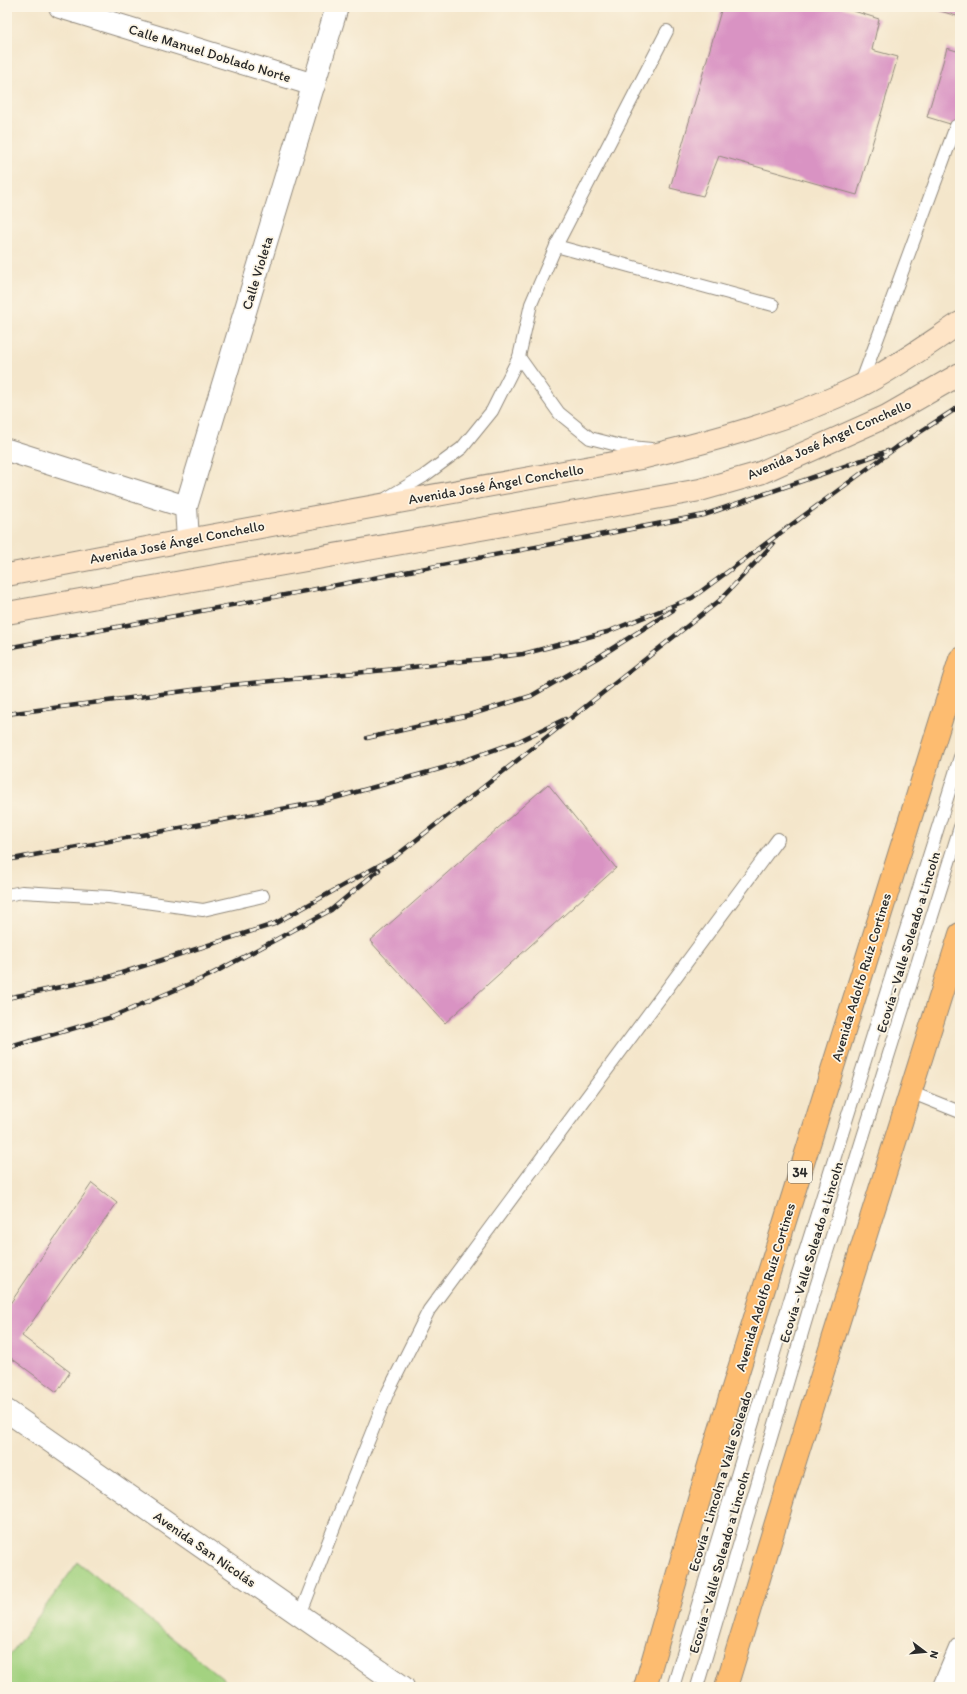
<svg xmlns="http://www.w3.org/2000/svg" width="967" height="1694" font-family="Itim,sans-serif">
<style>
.green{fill:#a3d280;stroke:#677e56}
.building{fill:#d993c3}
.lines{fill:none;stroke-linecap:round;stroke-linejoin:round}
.service-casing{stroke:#90887b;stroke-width:14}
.minor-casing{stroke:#90887b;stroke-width:24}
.tertiary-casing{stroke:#90887b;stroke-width:24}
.secondary-casing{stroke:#90887b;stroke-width:24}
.primary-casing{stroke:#90887b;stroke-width:24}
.service{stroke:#fff;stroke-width:12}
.minor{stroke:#fff;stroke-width:22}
.tertiary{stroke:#fff;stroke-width:22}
.secondary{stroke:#fee4c6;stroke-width:22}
.primary{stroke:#fdbc70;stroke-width:22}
.rail-casing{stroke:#2b2b2b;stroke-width:4.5}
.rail{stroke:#fcf5e5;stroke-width:3;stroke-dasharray:9;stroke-linecap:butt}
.labels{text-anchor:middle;stroke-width:3.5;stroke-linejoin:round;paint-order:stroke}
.shield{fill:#fcf5e5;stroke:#6a6863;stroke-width:1}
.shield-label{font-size:13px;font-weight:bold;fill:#2b2b2b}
.street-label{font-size:14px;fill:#2b2b2b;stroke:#fcf5e5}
</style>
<rect width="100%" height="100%" fill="#fcf5e5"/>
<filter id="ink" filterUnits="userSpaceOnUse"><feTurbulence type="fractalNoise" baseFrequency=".025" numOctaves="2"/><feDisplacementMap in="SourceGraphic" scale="8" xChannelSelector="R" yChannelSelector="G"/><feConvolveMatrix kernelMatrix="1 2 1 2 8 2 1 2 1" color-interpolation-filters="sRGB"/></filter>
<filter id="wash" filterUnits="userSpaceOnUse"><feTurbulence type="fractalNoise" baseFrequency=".012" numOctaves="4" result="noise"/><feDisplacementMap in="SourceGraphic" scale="16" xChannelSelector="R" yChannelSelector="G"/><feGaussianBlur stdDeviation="0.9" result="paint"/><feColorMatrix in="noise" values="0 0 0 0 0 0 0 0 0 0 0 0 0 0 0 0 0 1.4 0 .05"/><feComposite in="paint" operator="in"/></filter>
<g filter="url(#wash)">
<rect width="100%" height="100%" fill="#f4e6cb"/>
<polygon class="green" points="78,1562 233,1687 7,1687 7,1659"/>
<g id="blocks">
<g class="building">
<polygon points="722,7 841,7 879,19 872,50 898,57 857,195 719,156 703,196 670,188"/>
<polygon points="927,7 960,7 960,17"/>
<polygon points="947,48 960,52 960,127 927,117"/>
<polygon points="548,784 616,868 445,1023 370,941"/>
<polygon points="92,1183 117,1203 22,1336 70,1372 57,1392 7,1355 7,1308"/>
</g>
</g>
</g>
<g filter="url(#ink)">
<use href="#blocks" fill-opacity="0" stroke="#90887b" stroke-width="1"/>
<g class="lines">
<defs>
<g id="service">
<polyline points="556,246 773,305"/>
<polyline points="519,357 559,413 590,438 621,446 651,449"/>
<polyline points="860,386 956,126"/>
<polyline points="387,498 424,476 462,448 492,411 519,357 531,304 556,246 667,31"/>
<polyline points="7,895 22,892 109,897 203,910 263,896"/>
<polyline points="910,1092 960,1112"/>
<polyline points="300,1615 345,1499 388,1392 429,1310 778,839"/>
<polyline points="673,1687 790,1300 960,757"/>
<polyline points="697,1687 810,1306 960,827"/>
</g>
<g id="minor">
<polyline points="60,7 314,85"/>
<polyline points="7,450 186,507"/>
<polyline points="188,540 186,507 337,7"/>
<polyline points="944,1687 960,1649"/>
</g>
<polyline id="tertiary" points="7,1411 403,1687"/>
<g id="secondary">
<path d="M7,575L188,540L641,458C716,440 790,420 860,386C895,368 927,345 960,323"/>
<polyline points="7,613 700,490 760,473 887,416 960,374"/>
</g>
<g id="primary">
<polyline points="645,1687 709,1465 960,659"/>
<polyline points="726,1687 785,1493 960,934"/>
</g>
</defs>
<use href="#service" class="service-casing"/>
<use href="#minor" class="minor-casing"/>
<use href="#tertiary" class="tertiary-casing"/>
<use href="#secondary" class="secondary-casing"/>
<use href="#primary" class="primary-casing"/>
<use href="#service" class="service"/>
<use href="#minor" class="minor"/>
<use href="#tertiary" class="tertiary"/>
<use href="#secondary" class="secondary"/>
<use href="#primary" class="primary"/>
<defs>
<g id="rail">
<polyline points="7,648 704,515 888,451"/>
<polyline points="7,714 231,685 396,669 523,654 607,632 692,598 897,447 960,406"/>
<polyline points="367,738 469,715 531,696 597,658 673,610"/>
<polyline points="7,860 320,802 443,768 519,741 565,719"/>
<polyline points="7,998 109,977 274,924 396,856 719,601 773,544"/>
<polyline points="7,1048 112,1017 208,976 331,910 379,870"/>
</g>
</defs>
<use href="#rail" class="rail-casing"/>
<use href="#rail" class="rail"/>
</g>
</g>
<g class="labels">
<rect class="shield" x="788" y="1161" width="24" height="22" rx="3"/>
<g class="shield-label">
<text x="800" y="1177">34</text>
</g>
<g class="street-label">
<text transform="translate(210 53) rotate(17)" y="5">Calle Manuel Doblado Norte</text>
<text transform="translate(257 273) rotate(-73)" y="5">Calle Violeta</text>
<text transform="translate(829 439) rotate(-24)" y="5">Avenida José Ángel Conchello</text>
<text transform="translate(496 484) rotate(-10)" y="5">Avenida José Ángel Conchello</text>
<text transform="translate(177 542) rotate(-11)" y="5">Avenida José Ángel Conchello</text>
<text transform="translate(908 942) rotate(-73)" y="5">Ecovía - Valle Soleado a Lincoln</text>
<text transform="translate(861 977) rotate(-73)" y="5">Avenida Adolfo Ruíz Cortines</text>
<text transform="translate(811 1252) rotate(-73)" y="5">Ecovía - Valle Soleado a Lincoln</text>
<text transform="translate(765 1287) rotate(-73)" y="5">Avenida Adolfo Ruíz Cortines</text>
<text transform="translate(720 1481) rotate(-73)" y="5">Ecovía - Lincoln a Valle Soleado</text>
<text transform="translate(205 1549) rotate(35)" y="5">Avenida San Nicolás</text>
<text transform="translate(719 1562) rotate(-74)" y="5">Ecovía - Valle Soleado a Lincoln</text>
</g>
</g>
<rect width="967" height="1694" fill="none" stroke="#fcf5e5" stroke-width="24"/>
<g transform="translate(925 1652) rotate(106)" stroke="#fcf5e5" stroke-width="3" paint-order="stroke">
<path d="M0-3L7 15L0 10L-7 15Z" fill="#2b2b2b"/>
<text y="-6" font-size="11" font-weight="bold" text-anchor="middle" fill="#2b2b2b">N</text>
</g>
</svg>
